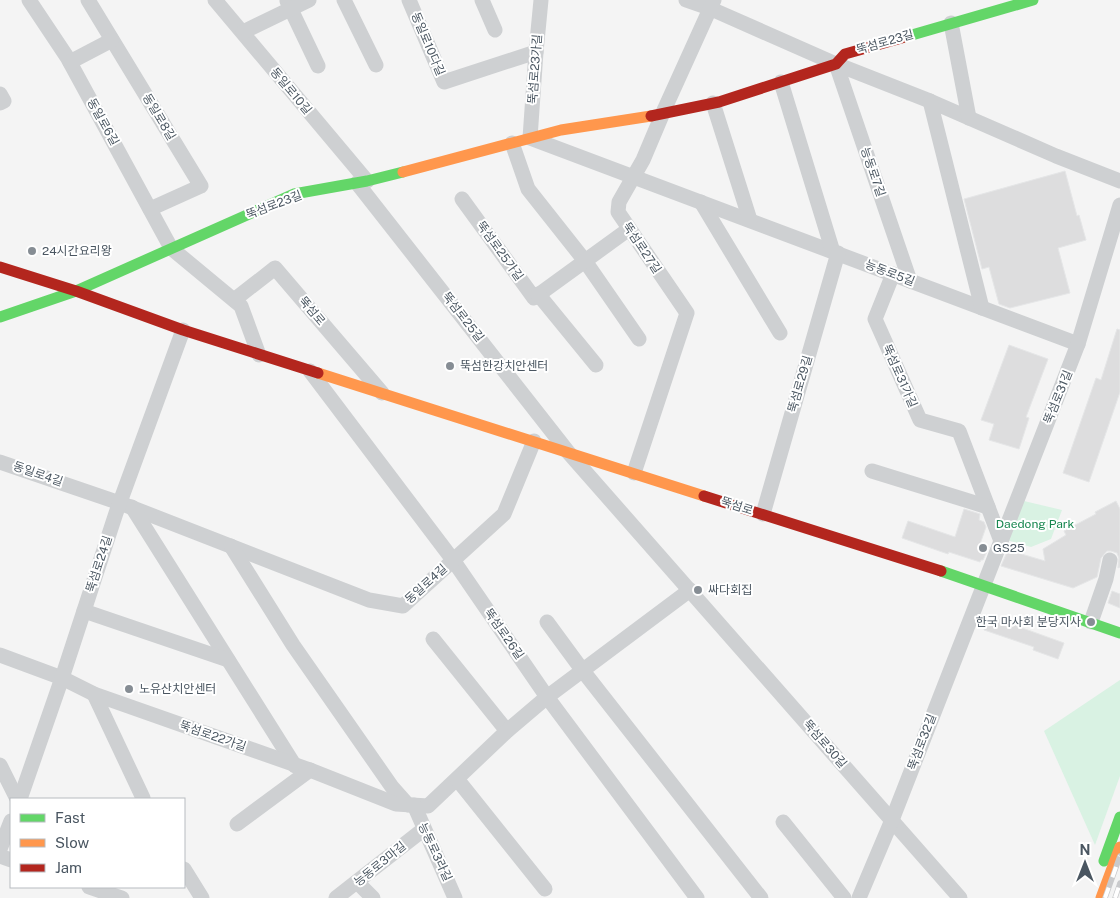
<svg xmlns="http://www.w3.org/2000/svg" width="1120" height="898" font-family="'Public Sans','Noto Sans KR',sans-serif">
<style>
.green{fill:#d9f2e3}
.building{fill:#ddddde;stroke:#e5e6e7}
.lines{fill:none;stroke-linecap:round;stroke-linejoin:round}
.street{stroke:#ced0d2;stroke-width:15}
.fast{stroke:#63d668;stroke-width:11}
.slow{stroke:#ff974d;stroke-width:11}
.jam{stroke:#b3261e;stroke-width:11}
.rail-casing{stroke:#c9cacc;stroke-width:5.5}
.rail{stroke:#fff;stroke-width:4;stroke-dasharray:11;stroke-linecap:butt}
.poi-dot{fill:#868d94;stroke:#fff;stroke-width:2}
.labels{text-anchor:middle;stroke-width:4;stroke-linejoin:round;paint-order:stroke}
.street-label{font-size:12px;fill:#4a5661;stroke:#fff}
.poi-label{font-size:12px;fill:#4a5661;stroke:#fff;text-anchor:start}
.park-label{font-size:12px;fill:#17864f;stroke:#fff}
</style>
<rect width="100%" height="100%" fill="#f4f4f4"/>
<g class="green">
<polygon points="1024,501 1062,510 1051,539 1031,547 1007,540"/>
<polygon points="1120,680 1120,776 1095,845 1044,731"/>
</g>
<g class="building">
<polygon points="1065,171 1077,216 1079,215 1086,240 1058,248 1070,293 1010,308 999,304 989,267 982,269 964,199"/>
<polygon points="1117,329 1120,330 1120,392 1089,482 1063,473 1096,378 1101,380"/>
<polygon points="1009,345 1048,359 1026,417 1029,418 1019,449 989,440 994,424 981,420"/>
<polygon points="1116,501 1120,509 1120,567 1118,568 1119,558 1117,553 1111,551 1107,551 1101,558 1097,577 1073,588 1001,566 1008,550 1045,561 1043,549 1066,535 1064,531 1096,514 1095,512"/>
<polygon points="964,509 980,514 979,520 984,522 986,527 980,544 989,547 983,560 981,560 980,562 949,552 948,554 902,538 908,521 955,537"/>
<polygon points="1112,591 1120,594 1120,608 1108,603"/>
<polygon points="989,616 1064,643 1058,659 1033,650 1034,647 984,630"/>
</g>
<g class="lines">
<g class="street">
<polyline points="29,0 67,57 171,248 241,306 259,355"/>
<polyline points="88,0 201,186 150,209"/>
<polyline points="215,0 367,181"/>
<polyline points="344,0 376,65"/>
<polyline points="409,0 444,82 536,52"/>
<polyline points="482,0 495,30"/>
<polyline points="541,0 536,52 530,138 1078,344"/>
<polyline points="686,0 709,8 836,64 930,101 1056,156 1120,181"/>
<polyline points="287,1 318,66"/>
<polyline points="951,23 969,118"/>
<polyline points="243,32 309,0"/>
<polyline points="70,62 112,40"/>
<polyline points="836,64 910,281"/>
<polyline points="781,82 833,252"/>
<polyline points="0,94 4,101 0,103"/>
<polyline points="930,101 982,308"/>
<polyline points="713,103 750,220"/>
<polyline points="512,143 528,189 585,261 639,339"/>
<polyline points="357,183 568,452 960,898"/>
<polyline points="462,199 534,298 629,229"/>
<polyline points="701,202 780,333"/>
<polyline points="893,274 875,319 920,420 959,431 1001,541"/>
<polyline points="538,294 596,365"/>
<polyline points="234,300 275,268 382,393"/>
<polyline points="310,371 453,560 547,697 697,898"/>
<polyline points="0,462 120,503 369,600 403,606 504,514 534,441"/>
<polyline points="872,471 988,507"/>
<polyline points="634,473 687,313 618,212 619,202 643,160 665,108 714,0"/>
<polyline points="132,507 295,766"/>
<polyline points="763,514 838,253"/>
<polyline points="231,546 293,645 392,787 408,805"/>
<polyline points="84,611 228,660"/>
<polyline points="547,622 583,671 761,898"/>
<polyline points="1091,622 1106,579 1110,560"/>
<polyline points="433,639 507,731"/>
<polyline points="0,655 62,678 94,694 310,770 396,804 428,806 507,731 547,697 690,590"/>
<polyline points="94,694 143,798"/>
<polyline points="0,765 17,799"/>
<polyline points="457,779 545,889"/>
<polyline points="20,799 62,678 116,513 183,330"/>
<polyline points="414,805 455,898"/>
<polyline points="783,822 844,898"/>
<polyline points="237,824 310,770"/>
<polyline points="0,849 11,821"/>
<polyline points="0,856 11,860"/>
<polyline points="184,869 202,898"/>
<polyline points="357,882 373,898"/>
<polyline points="89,887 122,898"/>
<polyline points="336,898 424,829"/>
<polyline points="859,898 892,820 1078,344 1120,205"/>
</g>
<g class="fast">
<polyline points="905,37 1033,0"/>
<polyline points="0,317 76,291 294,194 367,181 403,172"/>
<polyline points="941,571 1120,633"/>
<polyline points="1104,861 1120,817"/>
</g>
<g class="slow">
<polyline points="403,172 561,130 651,116"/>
<polyline points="318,373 704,496"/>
<polyline points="1101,898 1120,847"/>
</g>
<g class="jam">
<polyline points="651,116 719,102 836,64 845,54 905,37"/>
<polyline points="0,267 76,291 183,330 318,373"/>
<polyline points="704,496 941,571"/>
</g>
<defs>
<g id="rail">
<polyline points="1105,898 1120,856"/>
<polyline points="1115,898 1120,883"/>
</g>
</defs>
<use href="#rail" class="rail-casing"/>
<use href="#rail" class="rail"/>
</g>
<g class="poi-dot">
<circle cx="32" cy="251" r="5"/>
<circle cx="450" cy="366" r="5"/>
<circle cx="983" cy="548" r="5"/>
<circle cx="698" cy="590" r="5"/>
<circle cx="1091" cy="622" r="5"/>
<circle cx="129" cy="689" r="5"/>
</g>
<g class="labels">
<g class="street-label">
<text transform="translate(885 42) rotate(-16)" y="4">뚝섬로23길</text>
<text transform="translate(428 44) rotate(67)" y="4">동일로10다길</text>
<text transform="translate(535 69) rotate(-86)" y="4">뚝섬로23가길</text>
<text transform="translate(291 91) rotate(50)" y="4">동일로10길</text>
<text transform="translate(159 117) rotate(59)" y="4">동일로8길</text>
<text transform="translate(103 122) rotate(61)" y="4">동일로6길</text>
<text transform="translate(873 172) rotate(71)" y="4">능동로7길</text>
<text transform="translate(274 205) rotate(-21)" y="4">뚝섬로23길</text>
<text transform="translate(642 248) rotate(56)" y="4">뚝섬로27길</text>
<text transform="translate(500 251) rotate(54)" y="4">뚝섬로25가길</text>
<text transform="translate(890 273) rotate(21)" y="4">능동로5길</text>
<text transform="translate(312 311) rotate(50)" y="4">뚝섬로</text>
<text transform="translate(463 317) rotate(52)" y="4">뚝섬로25길</text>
<text transform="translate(900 376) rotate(66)" y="4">뚝섬로31가길</text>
<text transform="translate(800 384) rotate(-74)" y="4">뚝섬로29길</text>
<text transform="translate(1058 397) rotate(-68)" y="4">뚝섬로31길</text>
<text transform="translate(38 474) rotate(19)" y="4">동일로4길</text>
<text transform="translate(737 506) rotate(18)" y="4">뚝섬로</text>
<text transform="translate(99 564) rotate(-72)" y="4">뚝섬로24길</text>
<text transform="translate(426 584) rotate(-42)" y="4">동일로4길</text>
<text transform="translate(504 634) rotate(55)" y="4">뚝섬로26길</text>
<text transform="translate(213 736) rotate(19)" y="4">뚝섬로22가길</text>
<text transform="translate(922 742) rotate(-69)" y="4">뚝섬로32길</text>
<text transform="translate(825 744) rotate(49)" y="4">뚝섬로30길</text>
<text transform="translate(435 852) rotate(65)" y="4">능동로3라길</text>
<text transform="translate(380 864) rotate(-39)" y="4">능동로3마길</text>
</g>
<g class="poi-label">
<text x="42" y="255">24시간요리왕</text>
<text x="460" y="370">뚝섬한강치안센터</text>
<text x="993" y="552">GS25</text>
<text x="708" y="594">싸다회집</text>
<text x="1081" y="626" text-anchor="end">한국 마사회 분당지사</text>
<text x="139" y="693">노유산치안센터</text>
</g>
<g class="park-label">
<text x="1035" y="528">Daedong Park</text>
</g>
</g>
<rect x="10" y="798" width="175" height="90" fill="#ffffff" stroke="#b7bbc0"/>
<rect x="20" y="814" width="25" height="8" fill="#63d668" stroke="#b7bbc0"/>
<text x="55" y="823" font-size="15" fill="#4a5661">Fast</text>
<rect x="20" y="839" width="25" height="8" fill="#ff974d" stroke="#b7bbc0"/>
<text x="55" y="848" font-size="15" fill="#4a5661">Slow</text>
<rect x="20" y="864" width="25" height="8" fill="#b3261e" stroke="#b7bbc0"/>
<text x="55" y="873" font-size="15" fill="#4a5661">Jam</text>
<g transform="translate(1085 863)" stroke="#ffffff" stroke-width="4" paint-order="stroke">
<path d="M0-4L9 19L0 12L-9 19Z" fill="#4a5661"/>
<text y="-8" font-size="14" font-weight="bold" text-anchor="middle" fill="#4a5661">N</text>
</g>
</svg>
